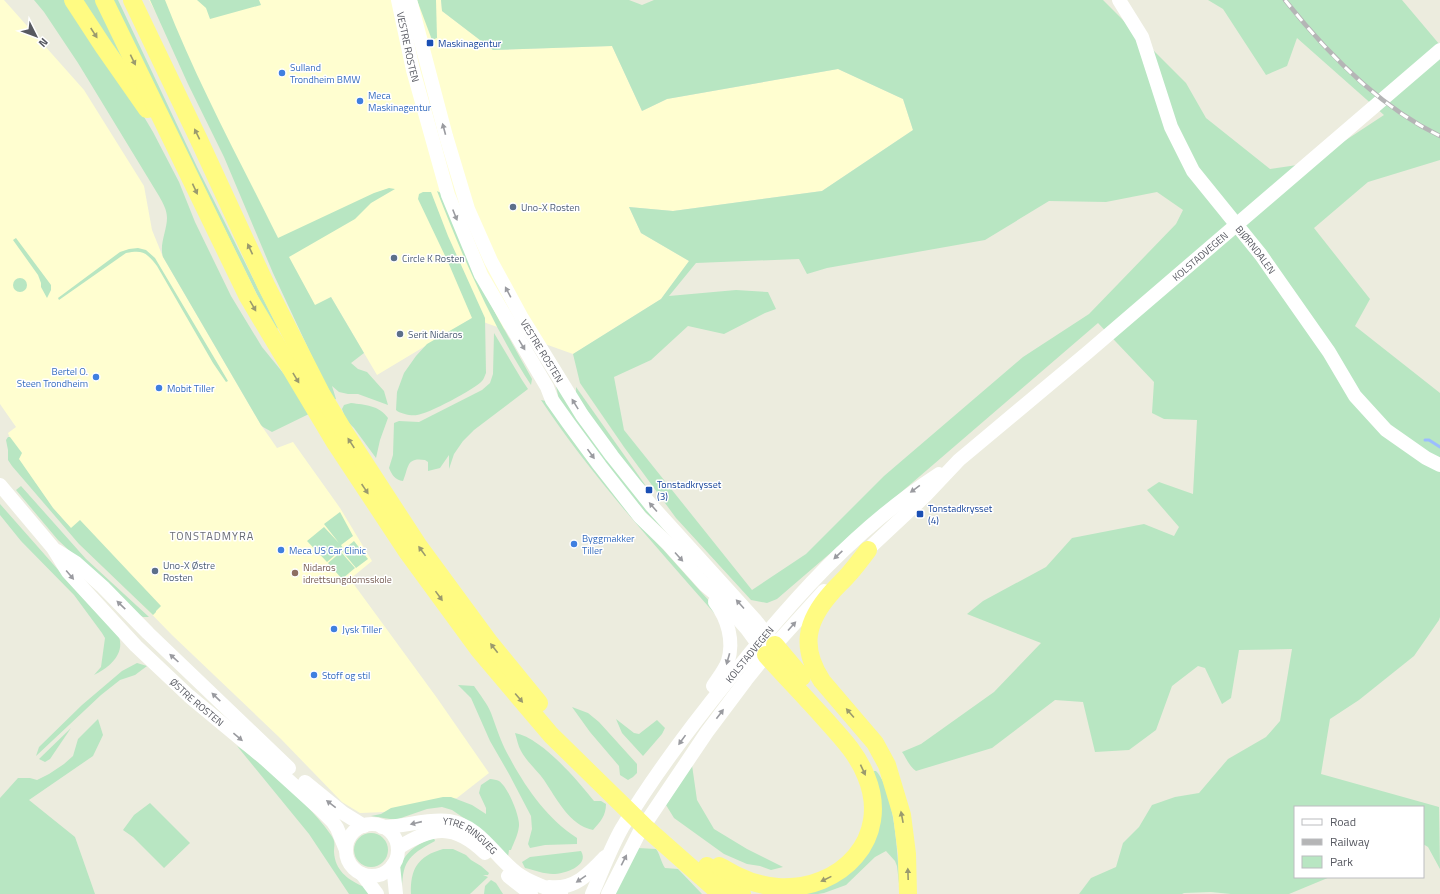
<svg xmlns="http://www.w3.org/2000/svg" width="1440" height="894" font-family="'Titillium Web',sans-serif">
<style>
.commercial{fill:#fffed0}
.green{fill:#b8e6c2;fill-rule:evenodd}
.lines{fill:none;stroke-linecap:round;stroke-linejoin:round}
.stream{stroke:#9bbdff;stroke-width:3}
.secondary{stroke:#fff;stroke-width:14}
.highway{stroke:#fffb82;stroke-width:18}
.rail-casing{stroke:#b5b5b6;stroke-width:4.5}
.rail{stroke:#fff;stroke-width:3;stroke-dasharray:9;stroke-linecap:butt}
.oneway{fill:#9a9a6e}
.oneway2{fill:#9a9ba0}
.transit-dot{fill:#1a4fb4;stroke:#fff;stroke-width:1.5}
.shop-dot{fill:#3f7fe0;stroke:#fff;stroke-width:1.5}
.service-dot{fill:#5c6f8a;stroke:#fff;stroke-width:1.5}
.education-dot{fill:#8d6e63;stroke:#fff;stroke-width:1.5}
.labels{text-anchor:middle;stroke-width:3;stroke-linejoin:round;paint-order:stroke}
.transit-label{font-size:10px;fill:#164399;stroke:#fff;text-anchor:start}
.street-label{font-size:10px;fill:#575961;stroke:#fff}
.shop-label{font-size:10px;fill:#366cbe;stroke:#fff;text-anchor:start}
.service-label{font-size:10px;fill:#4e5e75;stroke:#fff;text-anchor:start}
.education-label{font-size:10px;fill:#785e54;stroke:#fff;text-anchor:start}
.neighbourhood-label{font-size:11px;letter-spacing:1px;fill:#686b73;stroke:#fff}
</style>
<rect width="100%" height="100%" fill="#ececde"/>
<g class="commercial">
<polygon points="0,0 4,0 84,90 144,186 152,230 163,257 261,425 277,448 293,442 340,508 372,561 350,579 437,698 489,773 457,798 386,812 360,813 342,802 280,738 172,635 96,557 53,508 18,459 8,433 16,427 0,404"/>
<polygon points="149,0 441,0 442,11 493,50 612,46 642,111 667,99 838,69 903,99 913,130 822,191 673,211 629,207 641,233 689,261 661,299 573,354 472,318 377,375 331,297 315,306"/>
</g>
<g class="green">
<path d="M34,0H66L128,90L153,132L179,182L195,222L231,296L262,347L288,379L311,413L272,432L263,427L261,425L163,257C159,245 167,230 167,218C167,210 163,203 159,196L78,63L44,12Z"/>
<polygon points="80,0 96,0 133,75"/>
<polygon points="112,0 118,0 197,167 278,328 276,329 270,321"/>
<path d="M150,0H165C197,82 239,159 278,238L374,193L389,188L395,189L371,203L355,219L289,257L315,305L331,297L364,353L351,363L358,369L367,372L384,391L388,405L358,394H348L339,392L332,386L336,399L334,400L315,363L273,273L224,157L188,84Z"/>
<polygon points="197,0 259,0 261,5 210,19 206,8"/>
<polygon points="417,0 436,0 437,38 432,40"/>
<path d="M441,0H629L642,5L654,0H1103L1186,83L1206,118L1270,169L1311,163L1384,115L1297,38L1287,66L1266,75L1223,9L1208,0H1402L1440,45V160L1368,182L1314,228L1370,299L1355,326L1440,393V617L1439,620L1414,656L1359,700L1330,719L1321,774L1439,807L1440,869L1428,847L1423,844V807H1295V877H1330L1289,894H1231L1211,892L1184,893L1182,894H1079L1091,878L1116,867L1123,843L1139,827L1152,805L1175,797L1199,793L1228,759L1266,737L1280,721L1292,649L1239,650L1231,698L1222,704L1205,668L1198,666L1172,686L1156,730L1129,750L1095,752L1083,702L1055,700L992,748L916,771C909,766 907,759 902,752L921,744L994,692L1041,643L967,614L983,601L1046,567L1072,538L1144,524L1174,536L1179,527L1147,490L1159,482L1193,494L1197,420L1164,419L1152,413L1154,382L1098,323L777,599L767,603L751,600L676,518L624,447L580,383L573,354L661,299L689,261L641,233L629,207L673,211L822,191L913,130L903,99L838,69L667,99L642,111L612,46L493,50L442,11ZM1157,192L1183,210L1176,224L1089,314L1023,357L884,476L806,554L752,590L624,430L614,377L651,360L688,326L724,334L765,313L776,309L768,292L736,290L669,296L696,263L799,259L807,274L827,268L985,240L1049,201L1106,202Z"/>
<path d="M437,191L441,193L477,278L499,320L532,379L531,385C492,325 463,258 437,191Z"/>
<path d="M423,192H431L448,236L485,318L486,373C485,375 484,379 482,381C475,389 428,414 417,415C412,416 400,414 396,410L397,392L404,373L416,356L427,344L472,318L448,262L418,199L419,194Z"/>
<polygon points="16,238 51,285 51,290 47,298 41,287 41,283 38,275 13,240"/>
<path d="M138,248L146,250L155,258L228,381L226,382L213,363L157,266C146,252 143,250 126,253L59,300L58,298L120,252L129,249Z"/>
<circle cx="20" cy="285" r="7"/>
<path d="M494,333L522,380L528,389L474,430L463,441L454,454L449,469V455L440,468L428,471V462L425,460C406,457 409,467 403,481C395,480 392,475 389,468L393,455L394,423L399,421L419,422L482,390L490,383L493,374Z"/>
<polygon points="556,386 675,540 646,513 612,474 559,400"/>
<polygon points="576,387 646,486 628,472 576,394"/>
<path d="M541,400L546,401L642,526L711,603L715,614C654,544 593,478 541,400Z"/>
<path d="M351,403C365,405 379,405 388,418L380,440L376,458L354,428L346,420L342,409L344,405Z"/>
<polygon points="8,437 10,437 22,453 19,459 53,508 71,528 80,520 161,606 156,611 156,612 153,615 79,544 12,466 8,460 8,450 6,440"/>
<polygon points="21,486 86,559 149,617 143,617 137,614 58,540 16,490"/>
<path d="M0,504L75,589L119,637C125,654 109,668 94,675L101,667L105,638L102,633L74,595L21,541L0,515Z"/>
<polygon points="340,512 353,536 341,545 343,548 327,562 307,541 324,527 339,543 324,524"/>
<polygon points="354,541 368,559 356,568 342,551"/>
<polygon points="341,552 355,568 342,579 328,563"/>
<polygon points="137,663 147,666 135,675 120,680 101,695 36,756 39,747 82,705 122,671"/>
<path d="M458,685L474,686C480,695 487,703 491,713C496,726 500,740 507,753C524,785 545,817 577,838V844L545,845L530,848L528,844L532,829L531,816L509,774L490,741L471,698Z"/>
<polygon points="572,707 588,713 599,722 637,764 637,773 633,777 628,780 620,775 619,766 590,732"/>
<polygon points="98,719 103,735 93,756 29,800 75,837 95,894 0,894 0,798 18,778 30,778 37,780 49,774 64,764 73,756 78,739"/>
<polygon points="616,719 634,733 639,734 657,720 665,728 662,734 643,756 622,733"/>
<polygon points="71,728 50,759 45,762 39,759"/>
<path d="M515,733C542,738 577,780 594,801H601L606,804C606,816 600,822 593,830C569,825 557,799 544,780C537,770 527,762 521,751C518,746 517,739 515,733Z"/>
<path d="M237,746C250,754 262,765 273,775C294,793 315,812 331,835C336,842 334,845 334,852C335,870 347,879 362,886V885L371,894H349L309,834Z"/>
<polygon points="692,765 697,800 714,829 747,849 783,867 771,870 760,866 747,864 724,854 674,818 666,805"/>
<path d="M874,771H876C896,792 898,863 900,892L897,866L895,861L886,851L875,857L846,885L824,893L818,894H772L856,863L872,773Z"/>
<path d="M490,779C493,779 497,780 499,781C508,787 520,816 519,826C518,835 514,842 511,850H509L508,857L477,827L452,810L442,807L427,809L398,819H390L371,816L381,814L391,808L443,797H451L472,805L486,814V808L479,793L481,785Z"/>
<polygon points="150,803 190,843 164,868 133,837 123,830 134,815"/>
<circle cx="371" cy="850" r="17"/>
<path d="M434,838L435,841C407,856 402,862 402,894C401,887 398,878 399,872C402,853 418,843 434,838Z"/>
<path d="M638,848L656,849C660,854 661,862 665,868L678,869L702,894H615Z"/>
<path d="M443,849H453L466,855L471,860L481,866L489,873L488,875H483L488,877L470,894H411C410,869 418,856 443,849Z"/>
<path d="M581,851C590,866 564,874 553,874C544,874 534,870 525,868L522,862L530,857Z"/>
<polygon points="491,880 496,883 503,894 484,894 485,886"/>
</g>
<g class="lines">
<polyline class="stream" points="1425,440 1429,440 1440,447"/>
<g class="secondary">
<path id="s1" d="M398,0L413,70L448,195L481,275L547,387L552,400L569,424L600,466L640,517L669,545L705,585L717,595L747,629L766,655"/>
<path id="s2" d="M410,0L446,136L468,209L491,261L522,318L582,415L612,456L651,505L756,621L775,645"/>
<path id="s3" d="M1119,0L1142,37L1171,127L1193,171L1261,255L1329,352L1355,396L1386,430L1426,458L1440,465"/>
<path id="s4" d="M0,485L53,548L68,572L136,646L189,696L265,759L320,809L333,822L337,828L346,850"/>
<polyline points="57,551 76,563 103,587 148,633 289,768"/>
<path id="s5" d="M861,556L925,496L959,460L1087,353L1440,50"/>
<path d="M713,686C718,678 725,670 728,661C734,641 728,619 715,602"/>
<polyline points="305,782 343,813 364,826"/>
<circle cx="372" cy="850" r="26"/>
<path id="s6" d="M382,827C405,827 427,818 449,821C482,826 496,860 521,876C533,884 548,888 561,894"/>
<path d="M398,848C432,826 454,823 485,853"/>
<polyline points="393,865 396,894"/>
<polyline points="362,874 377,894"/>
<polyline points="508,876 531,894"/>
<path d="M549,887C574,890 589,874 605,857"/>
<path id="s7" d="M592,894C602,872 610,849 622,828C654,775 691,726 730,678C791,601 856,528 939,474"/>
<polyline points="608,894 639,833 707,732 746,680 766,655 824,591"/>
</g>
<g class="highway">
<polyline points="73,0 103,46 147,109"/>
<polyline points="104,0 248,297 334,441 408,553 479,650 551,735 645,827 721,894"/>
<polyline points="132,0 199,140 266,285 322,395 345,433 418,545 490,643 539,703"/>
<path d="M868,550C862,558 856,566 849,574C844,580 837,586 832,592C806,621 800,647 822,681L875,743L887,765L902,815L907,854L908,894"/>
<polyline points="775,645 802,677"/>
<polyline points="707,866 742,894"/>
<path d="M719,866C726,869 731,873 738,876C750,882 765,886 778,887C841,891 892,838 866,776C857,753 840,736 824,718C805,697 785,676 766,655"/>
</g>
<defs>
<path id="rail" d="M1285,0C1327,53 1378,106 1440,136"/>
</defs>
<use href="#rail" class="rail-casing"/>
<use href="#rail" class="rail"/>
</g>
<defs><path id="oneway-solid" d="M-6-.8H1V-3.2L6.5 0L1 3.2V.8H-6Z"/></defs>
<g class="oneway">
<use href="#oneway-solid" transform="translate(94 33) rotate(57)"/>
<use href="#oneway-solid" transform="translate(133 60) rotate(64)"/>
<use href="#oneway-solid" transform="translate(197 134) rotate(-116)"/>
<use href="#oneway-solid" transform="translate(195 189) rotate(65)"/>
<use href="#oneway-solid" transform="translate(250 249) rotate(-115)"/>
<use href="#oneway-solid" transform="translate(253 306) rotate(60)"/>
<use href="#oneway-solid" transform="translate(296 378) rotate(59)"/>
<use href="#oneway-solid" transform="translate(351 443) rotate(-123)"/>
<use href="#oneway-solid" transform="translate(365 489) rotate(56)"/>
<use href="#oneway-solid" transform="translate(422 551) rotate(-126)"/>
<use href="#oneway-solid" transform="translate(439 596) rotate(54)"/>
<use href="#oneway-solid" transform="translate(494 648) rotate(-128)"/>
<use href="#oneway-solid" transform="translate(519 698) rotate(50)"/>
<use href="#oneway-solid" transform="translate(850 713) rotate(-131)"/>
<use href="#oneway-solid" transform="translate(863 770) rotate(65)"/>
<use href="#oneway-solid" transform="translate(902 817) rotate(-101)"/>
<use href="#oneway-solid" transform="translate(908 874) rotate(-92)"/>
<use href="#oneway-solid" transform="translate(826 879) rotate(154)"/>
</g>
<g class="oneway2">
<use href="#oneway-solid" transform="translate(444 129) rotate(-105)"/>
<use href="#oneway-solid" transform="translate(455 215) rotate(68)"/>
<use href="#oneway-solid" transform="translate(508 292) rotate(-118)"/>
<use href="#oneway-solid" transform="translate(522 345) rotate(59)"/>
<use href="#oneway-solid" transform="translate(575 404) rotate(-122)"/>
<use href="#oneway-solid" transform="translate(591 454) rotate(54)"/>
<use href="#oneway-solid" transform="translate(915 489) rotate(144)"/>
<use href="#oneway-solid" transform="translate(653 507) rotate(-131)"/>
<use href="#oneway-solid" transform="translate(838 555) rotate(137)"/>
<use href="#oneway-solid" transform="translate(679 557) rotate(48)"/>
<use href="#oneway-solid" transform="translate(70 575) rotate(50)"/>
<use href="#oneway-solid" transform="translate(740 604) rotate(-132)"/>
<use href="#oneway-solid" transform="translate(121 605) rotate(-136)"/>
<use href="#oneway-solid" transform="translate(792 626) rotate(-48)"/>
<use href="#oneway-solid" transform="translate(174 658) rotate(-138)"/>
<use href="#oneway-solid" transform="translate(728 659) rotate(106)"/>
<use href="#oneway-solid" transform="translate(216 697) rotate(-136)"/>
<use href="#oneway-solid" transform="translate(720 714) rotate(-53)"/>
<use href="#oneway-solid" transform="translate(238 737) rotate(40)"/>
<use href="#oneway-solid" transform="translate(682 740) rotate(126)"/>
<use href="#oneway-solid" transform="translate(331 804) rotate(-142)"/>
<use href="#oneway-solid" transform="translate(416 823) rotate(167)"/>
<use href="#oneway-solid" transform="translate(624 860) rotate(-63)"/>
<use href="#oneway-solid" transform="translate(581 879) rotate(146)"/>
</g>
<g class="transit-dot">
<rect x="426" y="39" width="8" height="8" rx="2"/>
<rect x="645" y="486" width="8" height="8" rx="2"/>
<rect x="916" y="510" width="8" height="8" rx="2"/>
</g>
<g class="shop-dot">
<circle cx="282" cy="73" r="4"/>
<circle cx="360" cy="101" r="4"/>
<circle cx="96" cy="377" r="4"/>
<circle cx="159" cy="388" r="4"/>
<circle cx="574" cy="544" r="4"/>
<circle cx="281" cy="550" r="4"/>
<circle cx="334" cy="629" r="4"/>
<circle cx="314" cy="675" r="4"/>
</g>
<g class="service-dot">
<circle cx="513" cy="207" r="4"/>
<circle cx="394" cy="258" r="4"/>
<circle cx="400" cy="334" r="4"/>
<circle cx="155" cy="571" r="4"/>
</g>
<circle class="education-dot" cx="295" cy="573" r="4"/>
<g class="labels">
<g class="transit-label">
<text x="438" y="47">Maskinagentur</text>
<text x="657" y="488">Tonstadkrysset<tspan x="657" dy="12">(3)</tspan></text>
<text x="928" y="512">Tonstadkrysset<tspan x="928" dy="12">(4)</tspan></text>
</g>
<g class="street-label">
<text dy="4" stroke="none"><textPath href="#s1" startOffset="48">VESTRE ROSTEN</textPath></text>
<text dy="4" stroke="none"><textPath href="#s3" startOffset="288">BJØRNDALEN</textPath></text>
<text dy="4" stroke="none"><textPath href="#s5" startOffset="453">KOLSTADVEGEN</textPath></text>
<text dy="4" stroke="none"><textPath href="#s2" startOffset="377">VESTRE ROSTEN</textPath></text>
<text dy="4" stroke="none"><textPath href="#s7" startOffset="288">KOLSTADVEGEN</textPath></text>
<text dy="4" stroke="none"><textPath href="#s4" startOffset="294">ØSTRE ROSTEN</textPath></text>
<text dy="4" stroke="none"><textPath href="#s6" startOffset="93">YTRE RINGVEG</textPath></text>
</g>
<g class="shop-label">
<text x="290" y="71">Sulland<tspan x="290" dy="12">Trondheim BMW</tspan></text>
<text x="368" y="99">Meca<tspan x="368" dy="12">Maskinagentur</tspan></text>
<text x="88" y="375" text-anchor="end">Bertel O.<tspan x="88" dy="12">Steen Trondheim</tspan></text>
<text x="167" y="392">Mobit Tiller</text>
<text x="582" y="542">Byggmakker<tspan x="582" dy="12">Tiller</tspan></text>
<text x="289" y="554">Meca US Car Clinic</text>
<text x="342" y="633">Jysk Tiller</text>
<text x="322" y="679">Stoff og stil</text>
</g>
<g class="service-label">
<text x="521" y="211">Uno-X Rosten</text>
<text x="402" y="262">Circle K Rosten</text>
<text x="408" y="338">Serit Nidaros</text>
<text x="163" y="569">Uno-X Østre<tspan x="163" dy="12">Rosten</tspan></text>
</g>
<g class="education-label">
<text x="303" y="571">Nidaros<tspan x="303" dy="12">idrettsungdomsskole</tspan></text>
</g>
<g class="neighbourhood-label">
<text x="212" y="540">TONSTADMYRA</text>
</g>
</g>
<rect x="1294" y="806" width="130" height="72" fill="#ffffff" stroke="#bcbdc0"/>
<rect x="1302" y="819" width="20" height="6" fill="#ffffff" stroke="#bcbdc0"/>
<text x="1330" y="826" font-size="12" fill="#575961">Road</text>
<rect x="1302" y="839" width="20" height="6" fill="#b5b5b6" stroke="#bcbdc0"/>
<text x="1330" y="846" font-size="12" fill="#575961">Railway</text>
<rect x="1302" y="856" width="20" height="12" fill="#b8e6c2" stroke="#bcbdc0"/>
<text x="1330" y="866" font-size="12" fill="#575961">Park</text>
<g transform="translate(36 36) rotate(132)" stroke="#ffffff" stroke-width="3" paint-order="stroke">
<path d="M0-3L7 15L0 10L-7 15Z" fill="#575961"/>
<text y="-6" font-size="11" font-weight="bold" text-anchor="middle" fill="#575961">N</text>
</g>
</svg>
